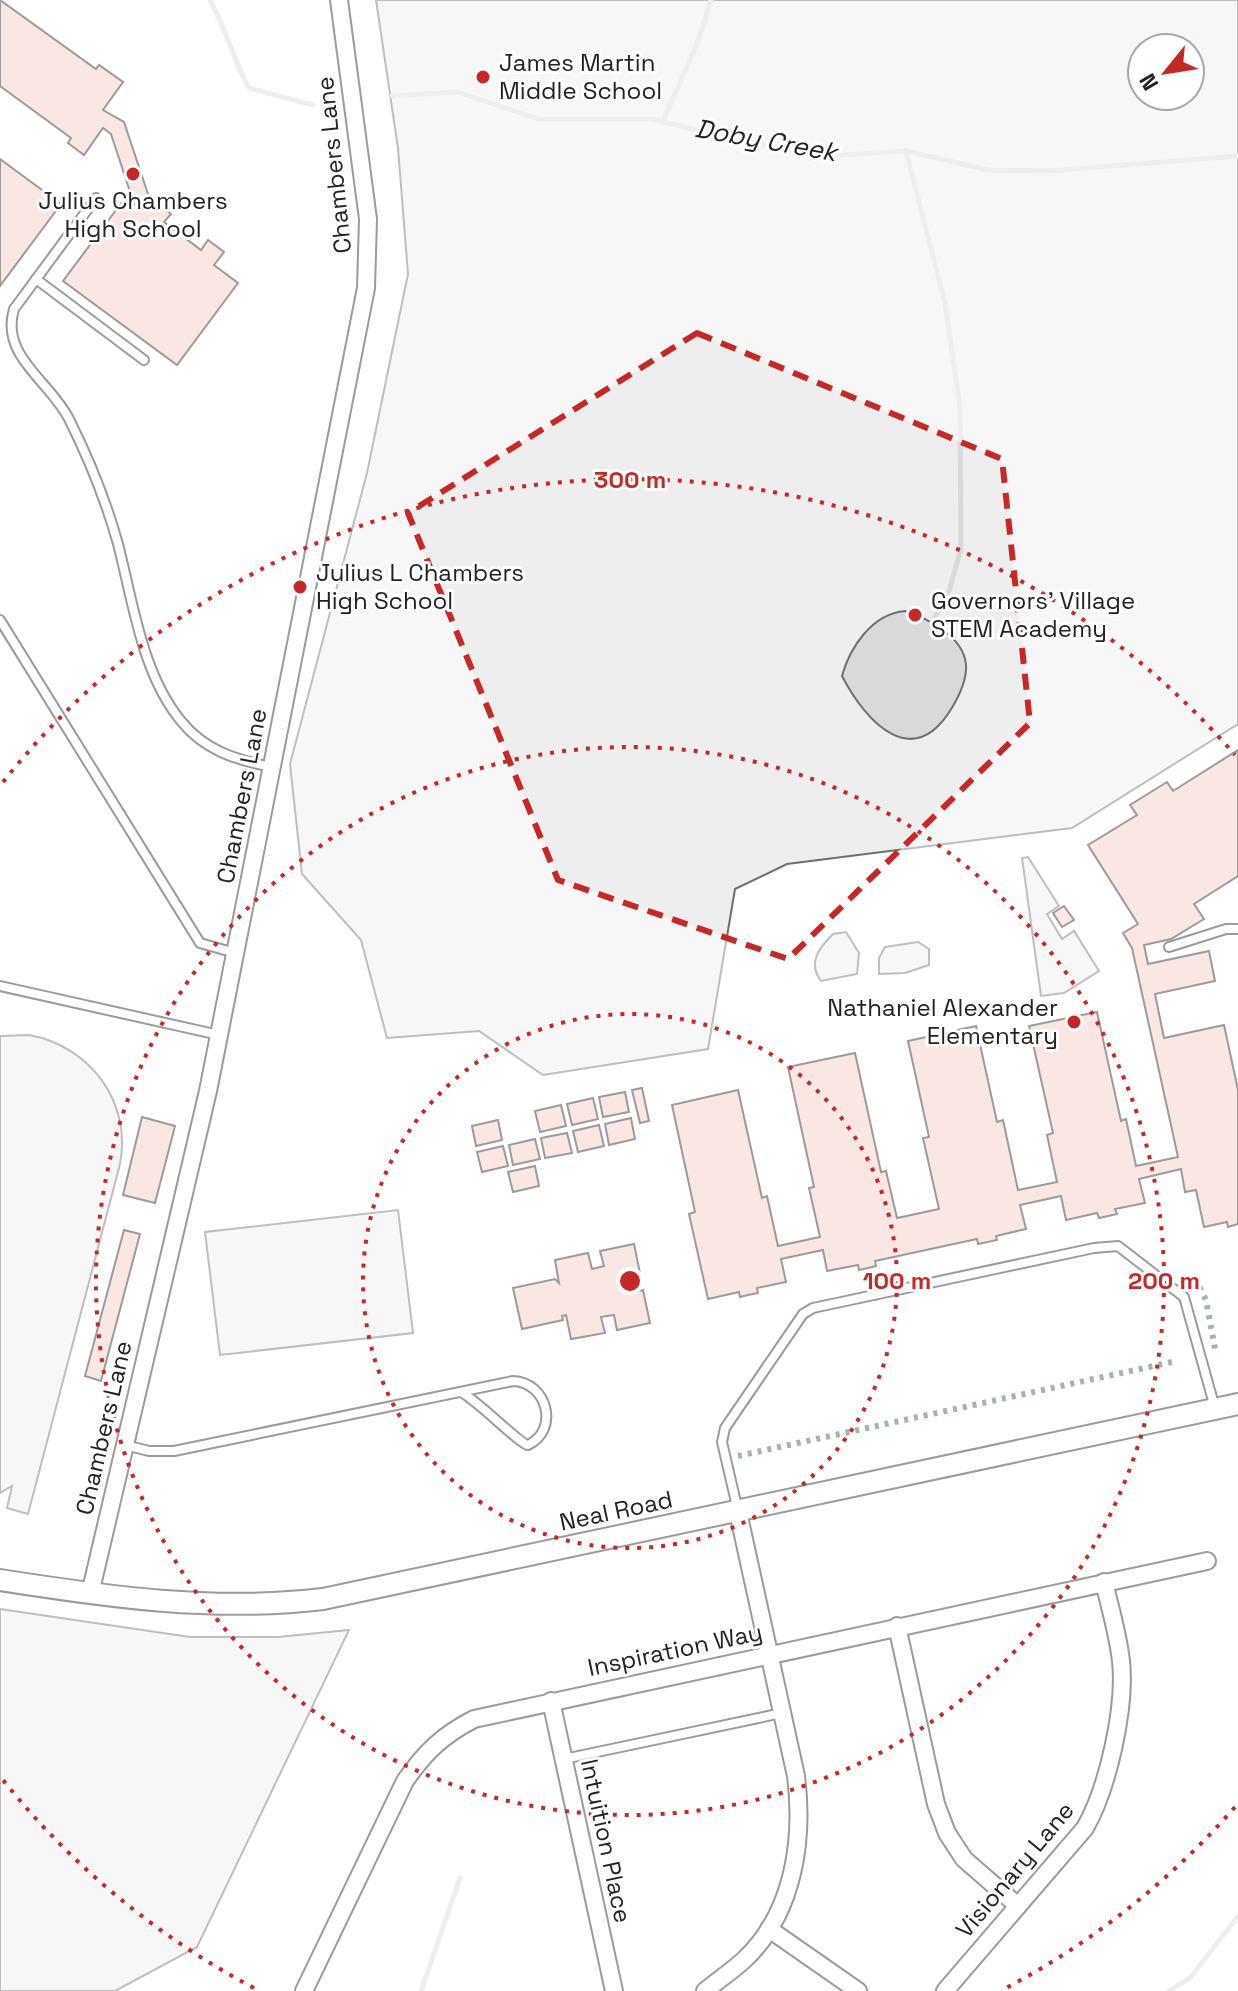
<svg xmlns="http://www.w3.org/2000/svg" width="1238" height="1991" font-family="'Space Grotesk',sans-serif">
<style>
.green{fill:#eee;stroke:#6f6f6f;stroke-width:2;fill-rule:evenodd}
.water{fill:#d9d9d9;stroke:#6f6f6f;stroke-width:2}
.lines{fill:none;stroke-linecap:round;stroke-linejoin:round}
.stream{stroke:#d9d9d9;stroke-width:5}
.building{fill:#f3c9c0;stroke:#222;stroke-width:2}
.service-casing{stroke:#222;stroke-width:12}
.minor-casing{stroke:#222;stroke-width:20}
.tertiary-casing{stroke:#222;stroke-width:24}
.service{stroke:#fff;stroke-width:8}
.minor{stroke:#fff;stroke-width:16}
.tertiary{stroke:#fff;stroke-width:20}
.hedge{stroke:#2f5e38;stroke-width:6;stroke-dasharray:4 6;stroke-linecap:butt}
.marked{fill:none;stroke:#c62828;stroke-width:6;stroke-dasharray:16 10;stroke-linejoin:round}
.ring{fill:none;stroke:#c62828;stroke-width:4;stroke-dasharray:4 8}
.poi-dot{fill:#c62828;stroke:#fff;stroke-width:3}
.labels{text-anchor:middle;stroke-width:6;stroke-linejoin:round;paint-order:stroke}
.poi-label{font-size:24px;fill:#222;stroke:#fff;text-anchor:start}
.street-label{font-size:24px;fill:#222;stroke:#fff}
.water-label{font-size:26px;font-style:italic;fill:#222;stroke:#fff}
.centre{fill:#c62828;stroke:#fff;stroke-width:4}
.ring-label{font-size:24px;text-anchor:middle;font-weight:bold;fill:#c62828;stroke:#fff;stroke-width:6;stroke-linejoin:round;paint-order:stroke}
</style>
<rect width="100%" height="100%" fill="#fff"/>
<g class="green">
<path d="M376,0H1238V724L1072,828L787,864L735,889L708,1049L543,1075L479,1031L387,1038L361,940L302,874L290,764L367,473L408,274L398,148ZM1142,48H1190V96H1142Z"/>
<polygon points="1028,857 1059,906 1047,914 1062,939 1074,931 1099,971 1064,993 1041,996 1022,858"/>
<path d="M846,932L859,953L857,974L821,981C807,963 819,948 833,934Z"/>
<polygon points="918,942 929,949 929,965 905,973 879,974 879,958 885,947"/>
<path d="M29,1035C90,1046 132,1102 120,1164L28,1514L7,1508L12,1486L0,1493V1036Z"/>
<polygon points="398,1210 413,1333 220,1355 205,1232"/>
<polygon points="0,1609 190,1637 278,1637 349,1630 197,1947 115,1991 0,1991"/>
</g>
<path class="water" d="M905,611C926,618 959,634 965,659C969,674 960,694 953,706C914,773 867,724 842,676C850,647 872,614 905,611Z"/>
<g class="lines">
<g class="stream">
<path d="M210,0C226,29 233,59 249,88L313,105"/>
<polyline points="392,96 457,92 539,119 652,119 731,139 826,156 906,151 988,170 1049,171 1238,156"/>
<polyline points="663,121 697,44 711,0"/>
<polyline points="906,151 945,303 960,407 961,549 949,591 929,628"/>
<polyline points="421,1991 460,1878"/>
<polyline points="1169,1991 1190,1978 1238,1916"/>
</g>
</g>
<g class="building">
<polygon points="0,0 96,69 99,65 123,82 103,110 124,122 148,194 171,214 164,222 201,250 208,240 224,252 214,265 238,283 177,365 63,281 125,198 134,204 111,134 103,128 84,155 68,143 71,138 0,86"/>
<polygon points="0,159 61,204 0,286"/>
<polygon points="1238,750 1238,876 1194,904 1204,919 1171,939 1144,945 1148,964 1209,951 1215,981 1155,994 1164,1038 1224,1025 1238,1090 1238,1224 1228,1227 1227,1222 1204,1227 1196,1190 1185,1192 1181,1169 1139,1179 1145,1203 1115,1209 1117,1214 1099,1218 1097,1213 1066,1220 1061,1196 1020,1205 1026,1229 996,1236 997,1240 978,1244 977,1239 875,1261 876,1266 868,1268 859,1270 858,1265 827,1271 823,1250 781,1259 786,1282 757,1288 758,1293 748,1295 740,1297 739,1292 708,1299 689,1214 695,1212 672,1105 738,1090 762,1198 767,1196 778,1246 820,1237 809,1188 814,1187 788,1067 855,1053 881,1172 886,1171 897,1218 939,1209 923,1138 929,1137 908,1041 976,1026 997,1122 1003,1120 1018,1190 1057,1182 1047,1135 1053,1133 1029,1026 1097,1012 1121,1121 1126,1119 1136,1166 1178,1157 1132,948 1123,933 1138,924 1088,845 1137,815 1130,805 1167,782 1173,791"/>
<polygon points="1064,906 1074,920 1062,927 1053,913"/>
<polygon points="642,1088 649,1121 640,1123 632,1090"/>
<polygon points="625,1092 629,1112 603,1117 599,1097"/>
<polygon points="593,1098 598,1119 572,1125 567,1104"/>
<polygon points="561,1105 566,1126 540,1132 535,1111"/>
<polygon points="142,1117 175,1126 155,1203 123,1195"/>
<polygon points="631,1118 635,1139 609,1145 605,1124"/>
<polygon points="498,1120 502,1140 476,1146 472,1126"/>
<polygon points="599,1125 604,1146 578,1152 573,1131"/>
<polygon points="567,1133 572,1153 545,1158 541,1138"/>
<polygon points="535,1139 540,1159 513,1165 509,1145"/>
<polygon points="503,1146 508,1166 482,1172 477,1152"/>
<polygon points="535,1166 539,1186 513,1192 508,1172"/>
<polygon points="124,1230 140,1234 101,1381 85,1376"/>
<polygon points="634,1244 641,1278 629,1281 631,1293 643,1290 650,1323 617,1330 614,1315 607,1316 601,1317 605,1333 571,1339 566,1315 562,1316 563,1320 522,1329 513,1288 555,1279 559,1283 555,1260 588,1253 592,1269 604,1266 600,1251"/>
</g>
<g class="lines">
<defs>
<g id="service">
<path d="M96,198L14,309C0,356 49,380 69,419C89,459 106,501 118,544C133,602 142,674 181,721C204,750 236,760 271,767"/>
<polyline points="36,279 144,360"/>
<polyline points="0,620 200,943 235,953"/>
<polyline points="1169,947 1226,929 1238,929"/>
<polyline points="0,986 219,1035"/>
<path d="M125,1445L149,1451H174L513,1381C547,1382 560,1430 528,1445C520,1444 478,1401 461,1392"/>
<polyline points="738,1511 722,1442 725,1428 803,1314 813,1308 1094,1248 1118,1246 1184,1297 1215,1408"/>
<polyline points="564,1759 782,1713"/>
</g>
<g id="minor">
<polyline points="90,1594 208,1091 366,288 368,219 339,0"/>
<polyline points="897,1626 936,1804 947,1833 964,1859 1018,1906"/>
<polyline points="551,1701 614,1991"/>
<polyline points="769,1929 858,1991"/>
<path d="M304,1991L405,1781C425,1752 443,1735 474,1719L1207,1561"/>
<path d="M705,1991C717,1981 732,1971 744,1960C794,1913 804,1840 796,1776L738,1512"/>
<path d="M945,1991L1085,1828C1108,1788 1126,1707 1121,1661C1118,1634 1110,1608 1104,1582"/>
</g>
<path id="tertiary" d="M0,1580C108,1597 214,1612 323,1599L1238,1404"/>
</defs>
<use href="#service" class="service-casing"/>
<use href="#minor" class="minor-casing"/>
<use href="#tertiary" class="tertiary-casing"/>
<use href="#service" class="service"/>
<use href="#minor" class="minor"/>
<use href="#tertiary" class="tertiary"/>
<g class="hedge">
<polyline points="1195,1278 1206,1300 1216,1354"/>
<polyline points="738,1456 1172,1362"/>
</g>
</g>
<path d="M0 0H1238V1991H0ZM697,333L1002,459L1030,723L788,959L558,880L408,513Z" fill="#fff" fill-opacity=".55" fill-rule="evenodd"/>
<path class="marked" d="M697,333L1002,459L1030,723L788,959L558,880L408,513Z"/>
<g class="ring">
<circle cx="630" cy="1281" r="267"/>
<circle cx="630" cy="1281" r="534"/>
<path d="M1235 1807A801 801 0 0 1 1006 1988M254 1988A801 801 0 0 1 3 1780M3 782A801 801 0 0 1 1235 755"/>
</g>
<g class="poi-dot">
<circle cx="483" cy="77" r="8"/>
<circle cx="133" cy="174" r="8"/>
<circle cx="300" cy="587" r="8"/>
<circle cx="915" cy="615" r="8"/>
<circle cx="1074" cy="1022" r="8"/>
</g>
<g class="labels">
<g class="poi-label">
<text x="499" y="71">James Martin<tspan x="499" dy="28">Middle School</tspan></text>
<text x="133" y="209" text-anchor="middle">Julius Chambers<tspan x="133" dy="28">High School</tspan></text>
<text x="316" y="581">Julius L Chambers<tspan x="316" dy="28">High School</tspan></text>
<text x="931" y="609">Governors' Village<tspan x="931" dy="28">STEM Academy</tspan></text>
<text x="1058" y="1016" text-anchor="end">Nathaniel Alexander<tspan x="1058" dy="28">Elementary</tspan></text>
</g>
<g class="street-label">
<text transform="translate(334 165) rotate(-96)" y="8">Chambers Lane</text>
<text transform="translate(242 796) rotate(-79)" y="8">Chambers Lane</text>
<text transform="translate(104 1428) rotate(-77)" y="8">Chambers Lane</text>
<text transform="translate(616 1511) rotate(-12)" y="8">Neal Road</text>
<text transform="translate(675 1650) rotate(-12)" y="8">Inspiration Way</text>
<text transform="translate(606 1841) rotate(78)" y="8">Intuition Place</text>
<text transform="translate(1015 1870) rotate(-50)" y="8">Visionary Lane</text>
</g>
<g class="water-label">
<text transform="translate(766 140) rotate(10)" y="9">Doby Creek</text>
</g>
</g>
<circle cx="630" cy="1281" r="12" class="centre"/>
<g class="ring-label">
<text x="630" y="488">300 m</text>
<text x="897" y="1289">100 m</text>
<text x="1164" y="1289">200 m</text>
</g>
<g transform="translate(1166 72) rotate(240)"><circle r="38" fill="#ffffff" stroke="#a7a7a7" stroke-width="2"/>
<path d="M0-6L14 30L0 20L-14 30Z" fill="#c62828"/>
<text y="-12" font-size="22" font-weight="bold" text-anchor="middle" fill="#222222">N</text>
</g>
</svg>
